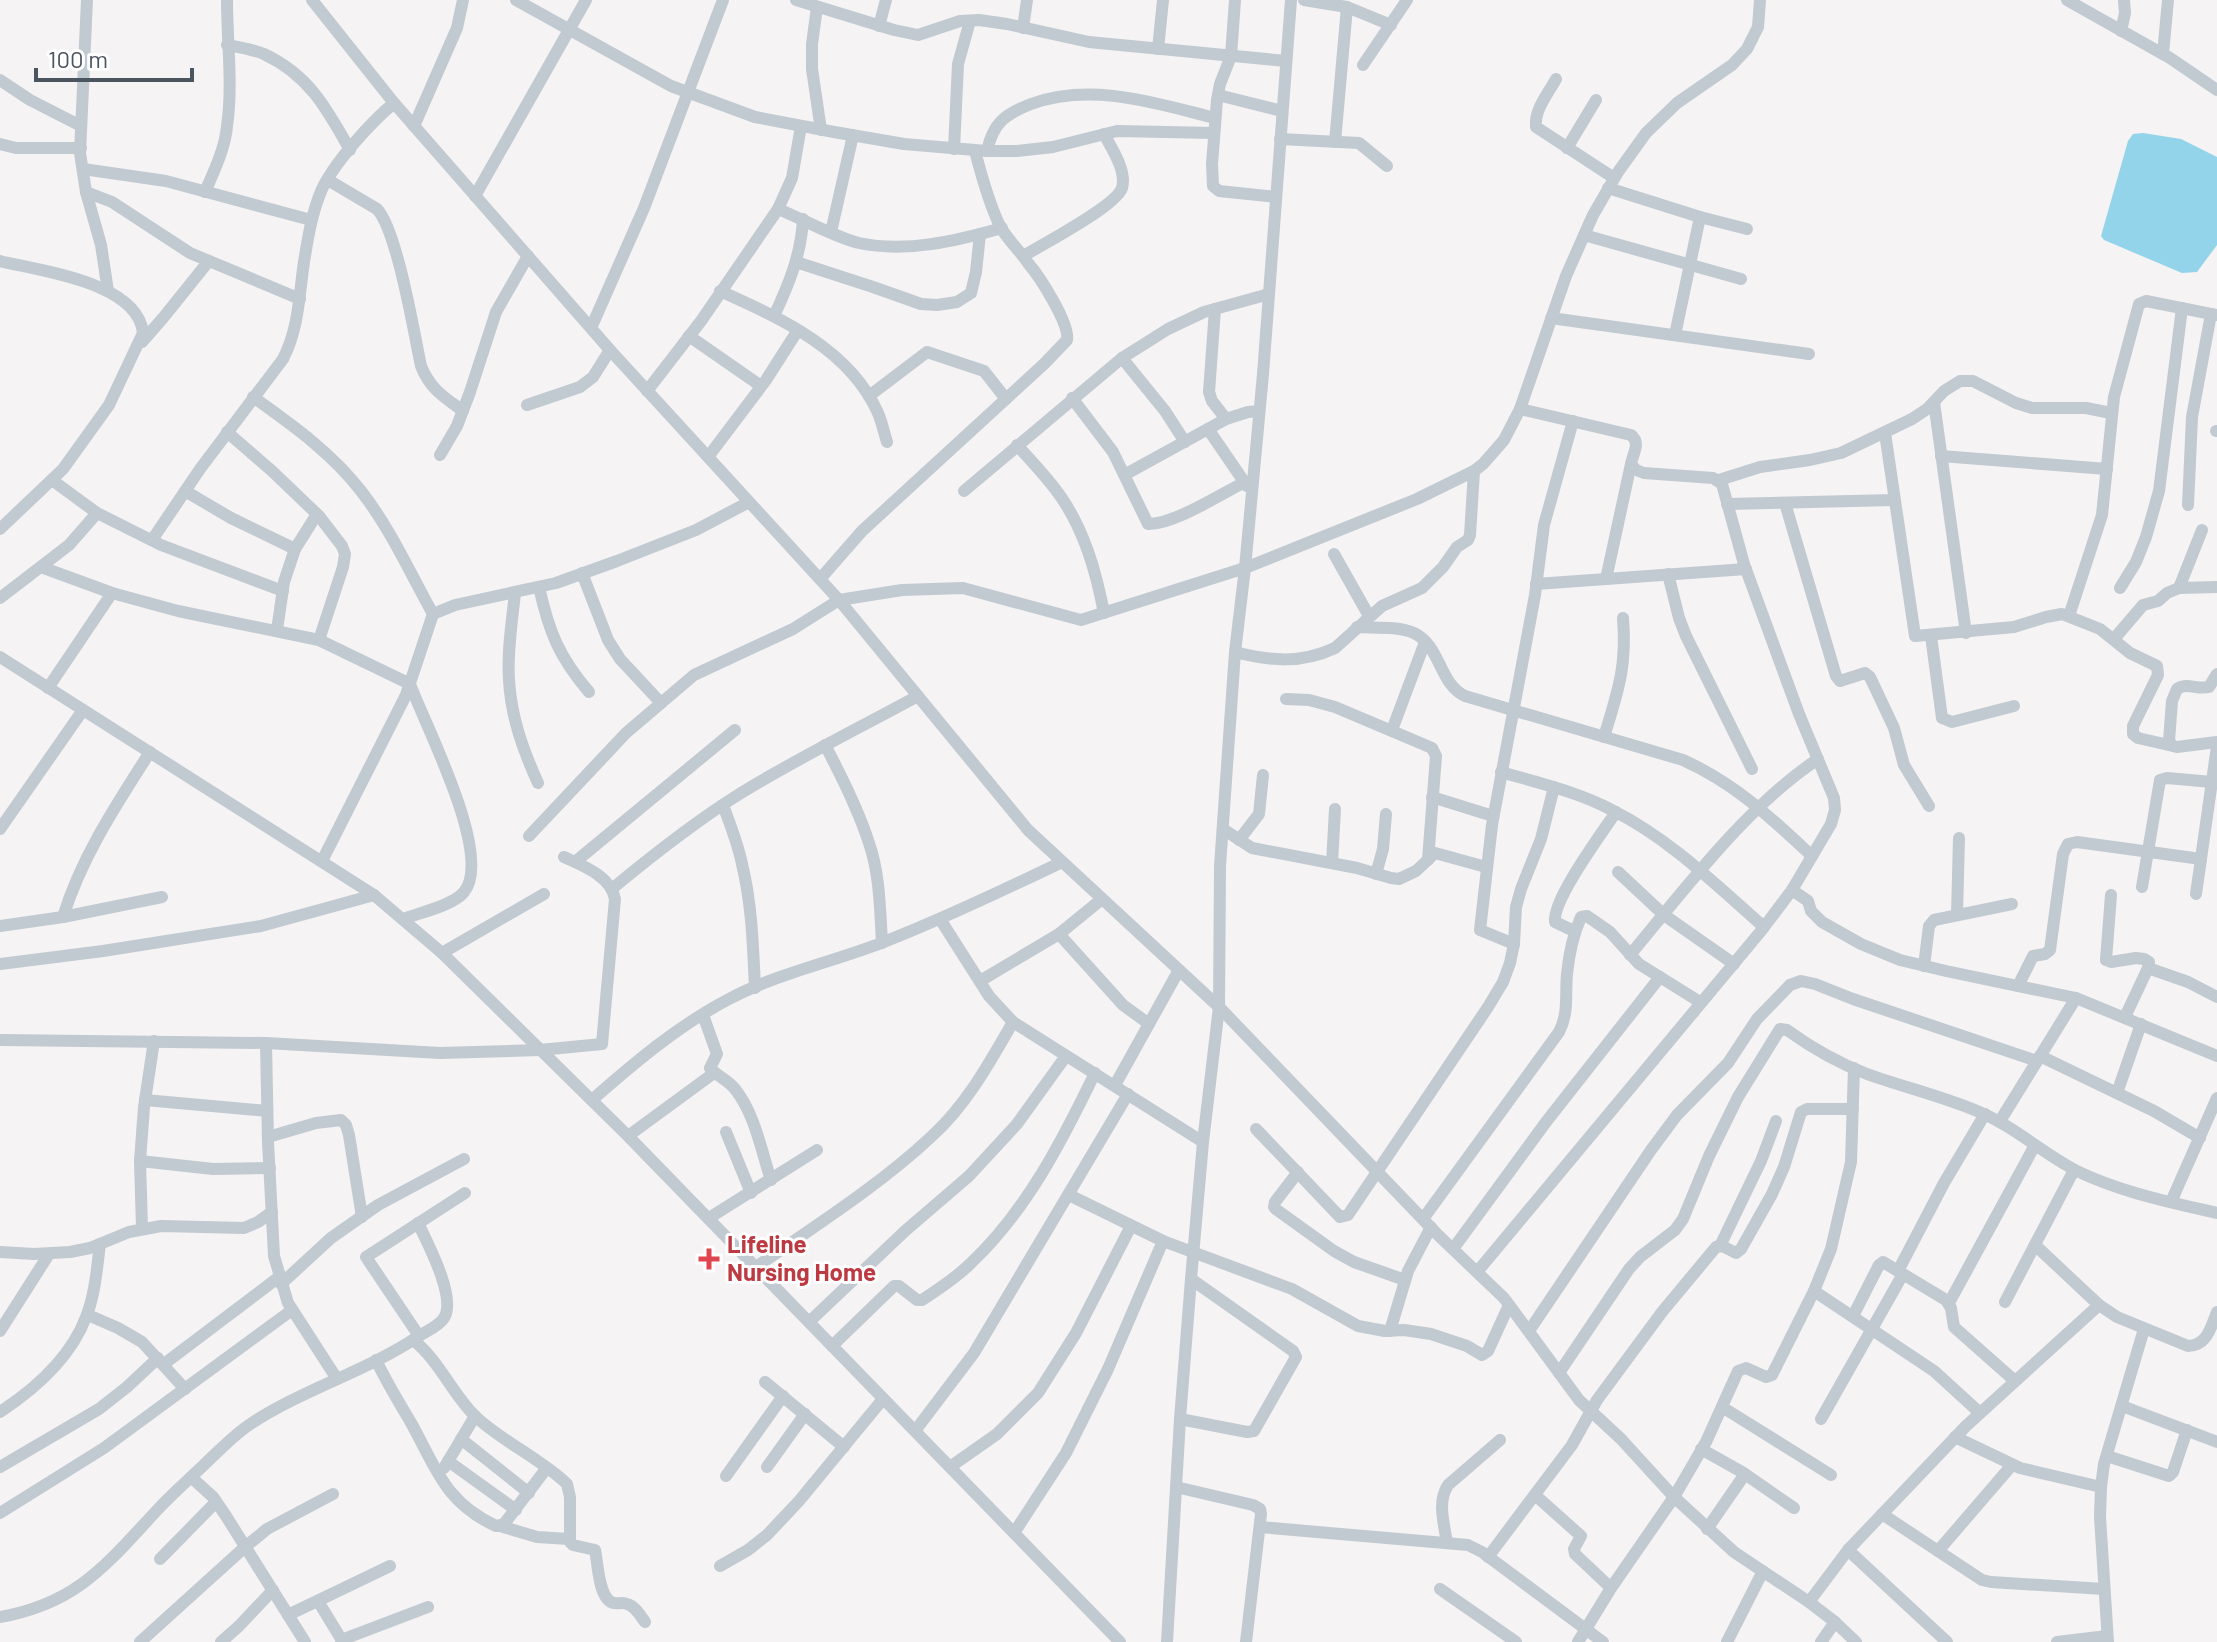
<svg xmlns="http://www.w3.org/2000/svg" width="2217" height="1642" font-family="Barlow,sans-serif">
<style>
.water{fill:#93d4eb}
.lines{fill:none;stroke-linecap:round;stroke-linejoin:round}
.minor{stroke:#c1c9d1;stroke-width:12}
.health-dot{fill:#e0444e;stroke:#fff;stroke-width:3}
.labels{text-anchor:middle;stroke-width:6;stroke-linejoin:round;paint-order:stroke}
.health-label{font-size:24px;font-weight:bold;fill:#be3a42;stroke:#fff;text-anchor:start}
</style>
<rect width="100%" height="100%" fill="#f5f3f3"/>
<polygon class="water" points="2143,133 2181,139 2217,157 2217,245 2197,272 2182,273 2104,240 2101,236 2128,141 2133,134"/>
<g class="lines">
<g class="minor">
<polyline points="87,0 80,153 86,192 101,245 108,291"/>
<polyline points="312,0 394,103 610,350 839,600 1028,830 1219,1007 1437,1234 1504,1298 1579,1400 1621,1439 1674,1497 1734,1552 1809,1602 1835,1622 1856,1642"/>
<polyline points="516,0 671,86 755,117 834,132 904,144 987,151 1017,151 1053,147 1117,131 1214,133"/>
<polyline points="796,0 894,30 918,35 960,21 979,20 1007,24 1089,42 1286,61"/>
<polyline points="1235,0 1231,56 1220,84 1217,100 1212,164 1213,186 1219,191 1276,197"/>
<polyline points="1304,0 1347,7 1391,25"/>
<polyline points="2067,0 2170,58 2217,90"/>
<polyline points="817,7 812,44 812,69 821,130"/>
<polyline points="879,26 886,0"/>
<polyline points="1023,28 1027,0"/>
<polyline points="2121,31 2125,13 2124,0"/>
<path d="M227,45C239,47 252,49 264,54C309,75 327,109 350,150"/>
<polyline points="1158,49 1163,0"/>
<polyline points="2163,54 2168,0"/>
<polyline points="1363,65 1407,0"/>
<path d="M1556,79C1548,94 1534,110 1536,127L1614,178"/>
<polyline points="0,80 30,100 81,126"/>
<polyline points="1218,95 1282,111"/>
<polyline points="414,126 457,28 463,0"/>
<polyline points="1280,139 1359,143 1387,166"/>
<polyline points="1335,142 1347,7"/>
<polyline points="0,144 16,148 81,148"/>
<polyline points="1567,148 1596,100"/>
<polyline points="954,149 958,64 970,21"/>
<path d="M987,151C993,123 1005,114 1031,104C1091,82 1155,103 1215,118"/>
<polyline points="83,169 166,181 311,220"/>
<path d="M328,180L377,209C397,230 414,333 421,366C430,389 444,397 463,411"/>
<polyline points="1608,188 1700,217 1675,335"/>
<polyline points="86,192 112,202 190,253 300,299"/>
<path d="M205,192C214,171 225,149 227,126C233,85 227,42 227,0"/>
<polyline points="475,196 586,0"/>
<path d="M778,209C803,219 834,237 859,243C906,253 956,241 1002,228"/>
<polyline points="1700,217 1747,229"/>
<polyline points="831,232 853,135"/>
<polyline points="1584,235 1741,279"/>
<path d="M1023,256C1042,245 1116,206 1122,188C1127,171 1112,149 1104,134"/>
<path d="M0,261C40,271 138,282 143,333L109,405L63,469L0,529"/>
<polyline points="796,262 873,287 921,304 937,305 957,302 971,293 976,272 980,234"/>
<path d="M720,291C780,318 850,349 878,413C882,422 884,433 887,442"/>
<polyline points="1215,309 1209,392 1212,401 1226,419"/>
<path d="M774,316C789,284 801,255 803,219"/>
<polyline points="1551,318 1809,354"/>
<polyline points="591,328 644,208 723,0"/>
<polyline points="689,336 761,386"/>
<polyline points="142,342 163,318 208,262"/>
<polyline points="1122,358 1165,411 1185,442"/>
<polyline points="647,391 701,321 778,209 792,178 801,126"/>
<polyline points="869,396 927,352 984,371 1006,399"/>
<path d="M253,397C292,425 332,453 361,491C390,528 410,573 433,614"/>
<path d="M1072,398L1113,452L1148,524C1173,525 1221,494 1245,482"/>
<polyline points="1934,402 1966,633"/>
<polyline points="527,405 580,387 593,377 610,350"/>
<polyline points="1208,429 1247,486"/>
<polyline points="2216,431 2217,431"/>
<polyline points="227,432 272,471 319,516 342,546 345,554 343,567 319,640"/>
<polyline points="1885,433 1915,636 2014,627 2046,617 2062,614 2100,629 2130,653 2157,666 2158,675 2133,726 2133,734 2138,738 2173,746"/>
<path d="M1017,445C1032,462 1048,478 1061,497C1085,532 1096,572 1104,613"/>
<polyline points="440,455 457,426 470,392 496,312 528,256"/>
<polyline points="1941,456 2107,469"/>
<polyline points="708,457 766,380 798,330"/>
<polyline points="1126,474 1226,419 1248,412 1259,411"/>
<polyline points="52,480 97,513 161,545 283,591"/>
<polyline points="1719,480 1760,467 1810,460 1841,453 1912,419 1927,409 1944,391 1960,381 1973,381 2016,403 2032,408 2086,408 2111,413"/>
<polyline points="185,491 231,518 295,549"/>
<polyline points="964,491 1122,358 1168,329 1204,312 1269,294"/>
<polyline points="1785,503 1836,676 1840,681 1865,673 1870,677 1894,728 1904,765 1929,806"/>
<polyline points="1727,504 1894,500"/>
<polyline points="2188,505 2192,417 2211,314"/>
<path d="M152,540L200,469L283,359C299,328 299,295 304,262C308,237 312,212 322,189C335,162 371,122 394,103"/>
<polyline points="1334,554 1369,616"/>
<path d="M41,567L112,593L178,611L319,640L410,684C425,725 494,856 464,892C454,905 419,913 403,919"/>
<polyline points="582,573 608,640 620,659 661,703"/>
<polyline points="1668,574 1679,618 1686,636 1752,769"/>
<path d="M820,579L862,531L1044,364L1067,340C1070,324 1040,277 1028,263C1020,251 1009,241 1001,228C990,207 981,174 975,151"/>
<polyline points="1606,579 1631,464"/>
<polyline points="1536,584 1746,569"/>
<path d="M539,587C549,632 559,657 589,692"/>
<polyline points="2120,588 2136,562 2146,537 2159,491 2182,308"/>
<polyline points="2179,588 2202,530"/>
<path d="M515,593C512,621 507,652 509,680C511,717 523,750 538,783"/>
<polyline points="0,598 69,545 97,513"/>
<polyline points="2069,616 2102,515 2114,397 2139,304 2146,301 2217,315"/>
<path d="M1357,627C1374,628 1398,626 1414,633C1441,646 1439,684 1465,696L1683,760C1736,784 1770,817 1812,856"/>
<polyline points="277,630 284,582 295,549 317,514"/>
<polyline points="1931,636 1942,718 1952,722 2014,706"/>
<polyline points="2114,639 2143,605 2158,601 2167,593 2179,588 2217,587"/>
<path d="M1235,652C1270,661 1301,664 1335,648L1382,606L1422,588L1443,567L1457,547L1468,540L1470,535L1474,471"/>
<polyline points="0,657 374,895 442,953 628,1136 1120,1642"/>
<path d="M2217,674L2209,687C2197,690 2187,682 2177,689L2172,701L2169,741L2173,746L2177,747L2217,742"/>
<polyline points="48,688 112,593"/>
<polyline points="1286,699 1309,700 1335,707 1432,748 1436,756 1428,860"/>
<polyline points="1392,730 1425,642"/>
<path d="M1604,737C1618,691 1627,667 1623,618"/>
<path d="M825,745C842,777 858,809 869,843C880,875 880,910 882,943"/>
<path d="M1501,772C1539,783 1578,792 1612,810C1670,839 1716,885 1764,927"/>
<polyline points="1432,797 1493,816"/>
<path d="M723,805C730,824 738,844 742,864C752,905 753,946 755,988"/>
<polyline points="0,829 83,710"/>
<polyline points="1223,829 1252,848 1357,868 1391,878 1399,879 1416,871 1435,853 1486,867"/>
<polyline points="529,836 626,733 694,675 793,629 839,600 902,590 963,588 1081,620 1245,568 1417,499 1474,471 1483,464 1504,440 1520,409 1566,276 1593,215 1618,172 1646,133 1677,103 1732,65 1747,49 1758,27 1760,0"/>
<polyline points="1239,840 1259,814 1263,775"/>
<polyline points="322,861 406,695 433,614 455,605 556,583 617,561 696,530 749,502"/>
<polyline points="575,862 735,730"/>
<polyline points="1332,863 1335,809"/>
<polyline points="1618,872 1664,915 1734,964"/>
<polyline points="1376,874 1383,849 1386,814"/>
<polyline points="2142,887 2160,780 2167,778 2212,782"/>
<path d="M613,888C654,854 696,821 741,793C798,758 859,728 918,696"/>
<polyline points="1792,890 1808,901 1811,911 1822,922 1861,944 1900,960 1946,971 2076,998 2217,1056"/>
<polyline points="2196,894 2217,746"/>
<polyline points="2111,895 2106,960 2111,962 2136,958 2144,959 2149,962 2148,968 2188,982 2217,997"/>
<polyline points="1957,915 1959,838"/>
<path d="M63,917C81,858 116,805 150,752"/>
<polyline points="940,919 989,996 1013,1022 1203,1142"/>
<polyline points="0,926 63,917 162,897"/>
<path d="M1574,931L1555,922C1552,900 1602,833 1616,812"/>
<polyline points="1059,934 1123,1005 1149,1024"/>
<polyline points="1514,944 1480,930 1492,825 1535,595 1544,525 1573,421"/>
<polyline points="442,953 544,894"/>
<path d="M1630,955C1685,889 1746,807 1818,759"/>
<polyline points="0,964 103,951 261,926 374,895"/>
<polyline points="1924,966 1929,926 1934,920 2012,904"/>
<polyline points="980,981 1059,934 1102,899"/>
<polyline points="2018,986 2033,956 2045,954 2050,950 2063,854 2068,844 2077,842 2201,859"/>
<path d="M703,1015L717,1054L710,1068C717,1076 728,1080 735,1089C755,1114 761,1150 771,1180"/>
<polyline points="2125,1017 2148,968"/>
<path d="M0,1040L266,1043L440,1053L540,1050L602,1044L615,899C611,876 583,866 564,857"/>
<polyline points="266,1043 268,1142 274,1256 288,1303 337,1379"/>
<polyline points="2040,1056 2154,1111 2200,1138"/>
<polyline points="1115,1085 1179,970"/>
<polyline points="2117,1093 2141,1024"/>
<polyline points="145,1100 267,1111"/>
<path d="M592,1100C634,1063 679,1025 729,999C778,973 833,962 884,942C945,918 1004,890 1062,862"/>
<polyline points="2000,1121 2076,998"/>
<polyline points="1256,1129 1340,1217 1348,1215 1488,1007 1503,982 1510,963 1514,944 1516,907 1521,889 1541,839 1554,787"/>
<polyline points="726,1132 751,1193"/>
<polyline points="628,1136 714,1073"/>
<polyline points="268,1137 316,1123 341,1120 346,1125 349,1135 362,1217"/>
<polyline points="140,1161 213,1169 270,1168"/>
<polyline points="1298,1172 1275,1202 1274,1207 1277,1210 1334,1251 1354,1262 1405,1280"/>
<polyline points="1069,1195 1163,1241 1292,1289 1358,1326 1385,1331 1404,1330 1431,1334 1467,1346 1482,1355 1488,1351 1509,1305"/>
<polyline points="2171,1202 2217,1098"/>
<polyline points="709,1218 817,1150"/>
<path d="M1423,1219L1559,1032C1569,1013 1565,995 1567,974C1569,954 1573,935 1581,917L1587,916L1610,932L1639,964L1700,1002"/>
<path d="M418,1223C427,1242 457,1298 444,1318C439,1326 427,1331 419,1336"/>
<polyline points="142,1228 140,1161 144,1107 154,1041"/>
<polyline points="2035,1245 2099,1305"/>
<polyline points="1720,1246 1761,1161 1776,1121"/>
<polyline points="1453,1249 1546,1122 1660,977"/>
<polyline points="0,1252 34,1254 70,1252 90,1248 129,1232 161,1226 244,1228 258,1222 272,1212"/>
<path d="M756,1267C815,1226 880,1185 932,1136C967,1104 990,1062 1013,1022"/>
<polyline points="1898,1271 1944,1183 1985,1114"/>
<path d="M1477,1272L1761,931L1792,890L1831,824L1835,810L1834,798L1799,714L1744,564L1722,484L1713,478L1644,473L1636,470L1631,464C1633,453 1641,443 1631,435L1520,409"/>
<polyline points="281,1284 331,1238 378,1205 464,1159"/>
<polyline points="1814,1291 1934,1371 1980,1413"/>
<polyline points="2005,1302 2074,1170"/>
<polyline points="1949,1303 2035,1145"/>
<polyline points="88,1315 118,1328 142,1342 185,1389"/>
<polyline points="1853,1316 1879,1265 1883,1262 1946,1300 1951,1308 1954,1327 2015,1381"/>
<polyline points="809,1322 905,1231 969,1176 1017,1124 1066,1056"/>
<polyline points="0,1331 49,1254"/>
<polyline points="1390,1331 1408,1271 1431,1227"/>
<polyline points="1529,1331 1651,1150 1677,1115 1728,1063 1757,1019 1790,985 1801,981 1815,984 1853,999 2037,1061"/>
<path d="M413,1340C440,1361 452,1394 476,1417C503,1442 541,1459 567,1484L570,1497V1542L573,1545L595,1550C598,1562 598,1600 614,1603C618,1604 623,1602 627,1604C635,1606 640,1615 645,1622"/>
<path d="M832,1346L894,1286H899L917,1300H922C939,1289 957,1277 971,1263C1027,1210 1062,1141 1095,1073"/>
<path d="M376,1360C386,1381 398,1401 410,1421C436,1467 444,1502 496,1526L504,1524L546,1469"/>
<polyline points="164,1364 279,1277"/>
<path d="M1559,1373L1629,1269L1640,1257L1675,1230L1683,1219L1709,1156L1738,1097L1780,1029L1787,1030C1812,1048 1838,1063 1867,1074C1903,1087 1942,1096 1977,1111C2014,1126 2042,1153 2077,1171C2120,1192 2170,1202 2217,1213"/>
<polyline points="765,1382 844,1447"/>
<polyline points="2122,1406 2217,1442"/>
<polyline points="1722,1407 1831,1475"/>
<path d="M0,1412C35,1389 71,1357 86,1317C95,1295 97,1268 100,1244"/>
<polyline points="1180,1419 1247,1432 1254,1431 1296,1357 1293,1351 1191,1279"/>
<polyline points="1821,1419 1903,1274"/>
<polyline points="915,1431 974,1353 1128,1094"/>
<polyline points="1955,1437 2020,1468 2101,1487"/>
<polyline points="461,1439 529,1493"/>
<polyline points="1701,1449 1742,1472 1794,1508"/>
<polyline points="2107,1456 2169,1476 2173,1472 2187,1430"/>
<polyline points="448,1461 516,1510"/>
<polyline points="0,1467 99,1409 127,1387 158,1358"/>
<polyline points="767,1467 805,1414"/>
<polyline points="950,1467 997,1434 1038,1393 1076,1333 1131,1226"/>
<polyline points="444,1468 475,1416"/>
<polyline points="726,1476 783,1396"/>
<polyline points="191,1477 213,1497 226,1516 305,1642"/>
<polyline points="1176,1487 1253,1505 1260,1509 1261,1514 1246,1642"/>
<polyline points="1535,1495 1581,1536 1574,1549 1575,1554 1611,1588"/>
<polyline points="0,1513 104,1448 292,1310"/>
<polyline points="1882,1514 1982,1580 1991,1582 2104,1589"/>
<polyline points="500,1526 537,1537 569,1539"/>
<polyline points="1260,1527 1468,1545 1482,1552 1603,1642"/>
<polyline points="1707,1529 1745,1474"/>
<polyline points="1014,1533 1066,1453 1108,1369 1163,1241"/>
<path d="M1447,1543C1444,1523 1437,1502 1448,1485L1500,1440"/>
<polyline points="1848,1550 1947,1642"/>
<polyline points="1938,1551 2012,1465"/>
<polyline points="1488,1557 1572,1445 1597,1400 1662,1312 1716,1247 1722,1246 1736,1253 1741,1249 1772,1194 1784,1167 1801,1112 1807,1109 1853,1109"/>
<polyline points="160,1559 216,1502"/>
<polyline points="720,1566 748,1550 767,1535 799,1501 883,1399"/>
<polyline points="1440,1589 1516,1642"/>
<polyline points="318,1601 343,1642"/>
<path d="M1809,1602L1848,1550L1966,1426L2099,1305L2117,1317L2188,1346C2207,1346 2211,1327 2217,1312"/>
<polyline points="288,1615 390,1566"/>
<path d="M0,1617C80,1603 109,1561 161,1506C177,1489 194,1475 210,1459C223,1447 236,1433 252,1423C304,1389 367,1371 419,1336L366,1257L465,1193"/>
<polyline points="341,1640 428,1607"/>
<polyline points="140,1642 245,1547 267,1529 333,1494"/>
<polyline points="221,1642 239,1626 273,1590"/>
<polyline points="1167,1642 1180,1419 1191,1279 1203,1142 1219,1007 1220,866 1235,652 1245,568 1263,374 1291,0"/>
<polyline points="1578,1642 1611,1588 1674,1497 1706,1442 1738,1371 1746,1368 1766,1377 1772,1375 1814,1291 1831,1249 1851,1162 1854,1068"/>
<polyline points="1727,1642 1763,1571"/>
<polyline points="1821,1642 1835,1622"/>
<polyline points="2057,1642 2107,1636"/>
<polyline points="2108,1642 2100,1517 2101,1487 2104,1464 2144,1329"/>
</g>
</g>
<path class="health-dot" d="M705 1247h8v8h8v8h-8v8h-8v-8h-8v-8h8z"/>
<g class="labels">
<g class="health-label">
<text x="727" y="1253">Lifeline<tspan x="727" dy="28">Nursing Home</tspan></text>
</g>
</g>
<path d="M36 68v12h156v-12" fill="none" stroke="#4b5560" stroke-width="4"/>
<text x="48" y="68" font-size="24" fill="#4b5560" stroke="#ffffff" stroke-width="6" paint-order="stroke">100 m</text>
</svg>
